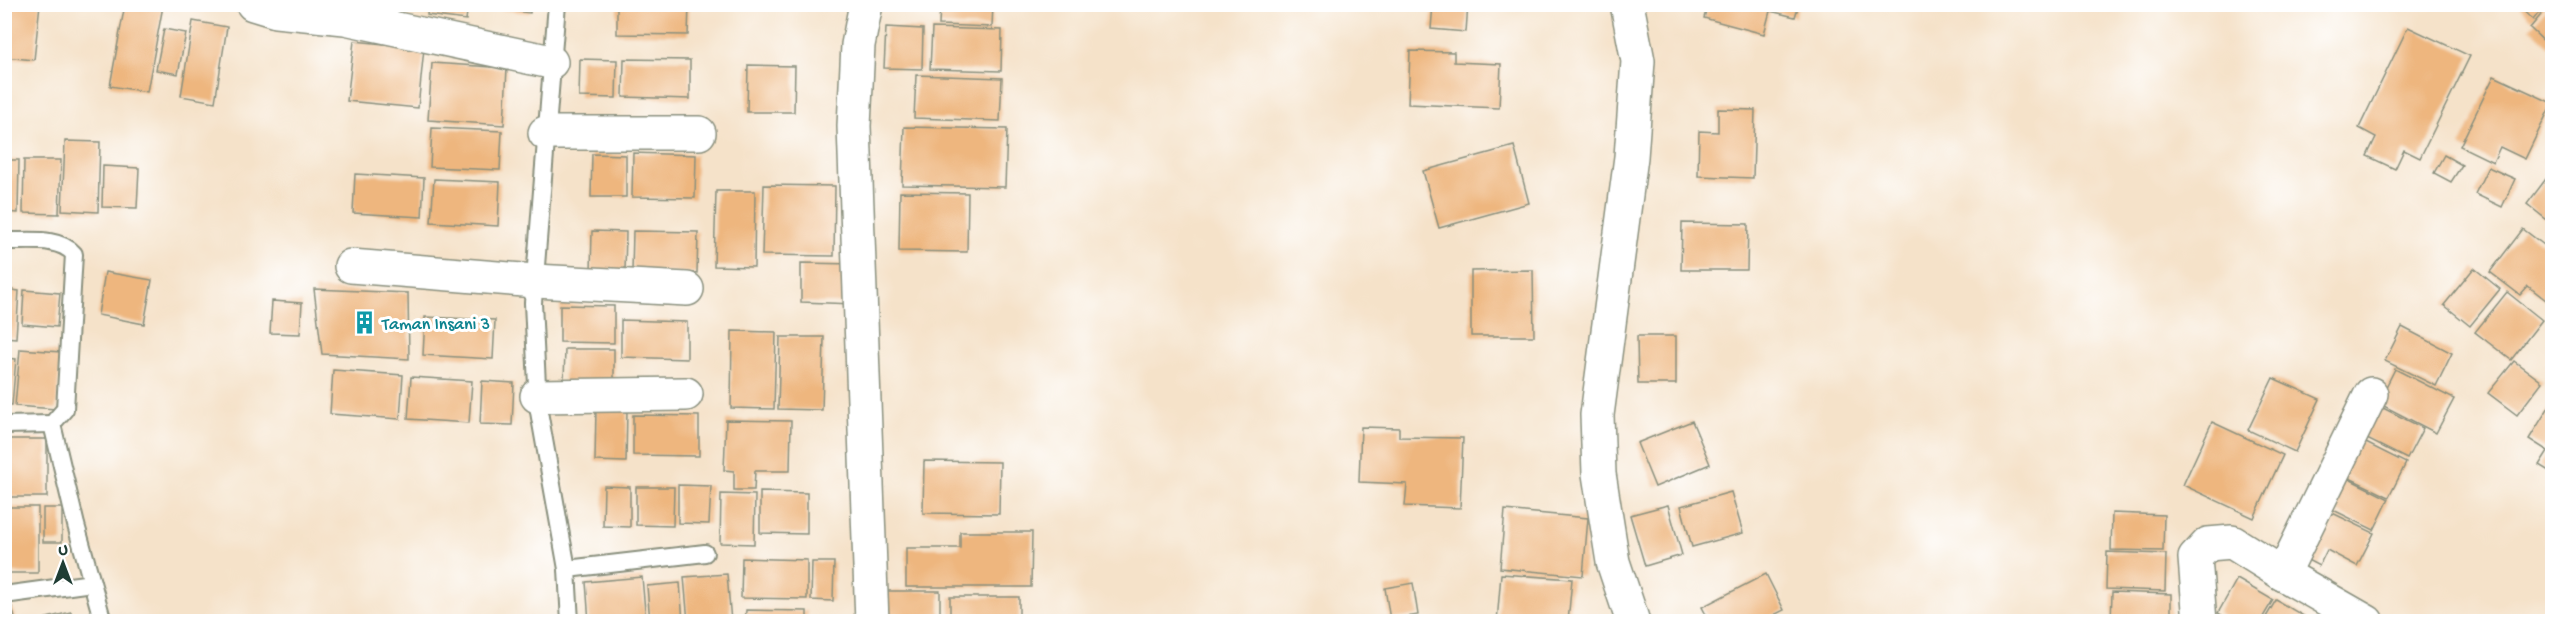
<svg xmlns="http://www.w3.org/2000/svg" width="2557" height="626" font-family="'Gochi Hand',sans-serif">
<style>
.building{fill:#eeb67e}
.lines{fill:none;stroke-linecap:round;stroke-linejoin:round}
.lane-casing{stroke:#8a907e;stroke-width:20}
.street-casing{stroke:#8a907e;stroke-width:36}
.lane{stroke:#fff;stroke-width:16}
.street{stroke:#fff;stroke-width:33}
.labels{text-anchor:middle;stroke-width:6;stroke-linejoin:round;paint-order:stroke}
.culture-label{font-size:18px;fill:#0d838f;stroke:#fff;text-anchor:start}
</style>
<rect width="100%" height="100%" fill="#fff"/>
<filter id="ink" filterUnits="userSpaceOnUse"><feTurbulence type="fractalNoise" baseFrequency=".0167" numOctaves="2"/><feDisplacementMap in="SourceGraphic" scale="12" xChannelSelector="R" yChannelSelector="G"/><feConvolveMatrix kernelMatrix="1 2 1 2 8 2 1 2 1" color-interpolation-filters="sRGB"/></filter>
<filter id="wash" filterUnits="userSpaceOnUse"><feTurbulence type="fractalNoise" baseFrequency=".008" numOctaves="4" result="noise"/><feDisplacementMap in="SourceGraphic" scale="24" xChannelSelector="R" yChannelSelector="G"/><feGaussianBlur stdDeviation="1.35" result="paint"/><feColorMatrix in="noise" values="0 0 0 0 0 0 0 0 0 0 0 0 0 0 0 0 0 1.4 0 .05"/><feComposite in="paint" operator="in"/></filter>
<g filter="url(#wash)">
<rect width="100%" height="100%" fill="#f5e2c9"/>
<g id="blocks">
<g class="building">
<polygon points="4,4 40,4 34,60 4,57"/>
<polygon points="125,4 163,6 147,92 110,86"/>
<polygon points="428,4 468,4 466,20 427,15"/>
<polygon points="488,4 531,4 530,13 488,8"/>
<polygon points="617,4 689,4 688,35 617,34"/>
<polygon points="940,4 993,4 992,27 939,25"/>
<polygon points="1433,4 1468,4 1466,32 1431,29"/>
<polygon points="1708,4 1799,4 1795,17 1770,11 1764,34 1704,18"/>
<polygon points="2516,4 2546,4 2533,20"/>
<polygon points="2550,4 2552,4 2552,49 2530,28"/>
<polygon points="193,21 227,27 215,102 181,96"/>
<polygon points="886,27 923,29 922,69 884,68"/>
<polygon points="2408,27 2470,56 2420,158 2404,150 2395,169 2367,156 2376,137 2359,128"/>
<polygon points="932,28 1002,30 1001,71 930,69"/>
<polygon points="164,29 186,33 178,74 156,70"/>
<polygon points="354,41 424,48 418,108 347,101"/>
<polygon points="1410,51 1454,52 1454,62 1501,64 1499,108 1408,104"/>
<polygon points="580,59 617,60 616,98 579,97"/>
<polygon points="624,59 690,60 690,99 623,97"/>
<polygon points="432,63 507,68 504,125 428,120"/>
<polygon points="748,65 795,66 794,112 747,112"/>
<polygon points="916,75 1002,78 1000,121 914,118"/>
<polygon points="2494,76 2552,103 2525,159 2500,147 2493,162 2460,146"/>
<polygon points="1718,109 1755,110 1753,178 1698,176 1699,131 1718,132"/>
<polygon points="904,127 1007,129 1005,187 902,185"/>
<polygon points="432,128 502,131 500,170 430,167"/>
<polygon points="65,141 100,142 98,212 62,210"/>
<polygon points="1514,146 1529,203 1439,228 1423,171"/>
<polygon points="633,153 696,155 695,198 632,197"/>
<polygon points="592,154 626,155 626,197 591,197"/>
<polygon points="2444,155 2462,165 2451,182 2434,173"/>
<polygon points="4,160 19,160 18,213 4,212"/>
<polygon points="24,160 61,160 59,214 23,213"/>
<polygon points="103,166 139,168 137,208 102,207"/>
<polygon points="2488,167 2515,179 2502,207 2475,194"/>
<polygon points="2552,171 2552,224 2527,204"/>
<polygon points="355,174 424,178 422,217 353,213"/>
<polygon points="434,179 500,182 498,226 431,222"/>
<polygon points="764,185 835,186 834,256 762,255"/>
<polygon points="716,191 755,191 754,267 714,266"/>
<polygon points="900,192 968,193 967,252 899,251"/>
<polygon points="1682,223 1748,224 1747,270 1681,270"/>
<polygon points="2523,229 2552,251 2551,304 2528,286 2520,295 2490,272"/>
<polygon points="592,231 626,232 625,272 591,272"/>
<polygon points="633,231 698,232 697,273 632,272"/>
<polygon points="801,263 855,264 854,304 801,302"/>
<polygon points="2474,268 2500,289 2470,326 2444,305"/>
<polygon points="1533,270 1534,336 1471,336 1471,271"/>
<polygon points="105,272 152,280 144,324 98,315"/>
<polygon points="4,289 19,291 16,338 4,337"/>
<polygon points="314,289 408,293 409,359 322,354"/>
<polygon points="24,290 60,293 57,327 22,324"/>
<polygon points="2507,292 2542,320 2511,360 2475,332"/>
<polygon points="272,301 302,303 300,334 270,333"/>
<polygon points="560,305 614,306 614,343 560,342"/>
<polygon points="425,317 495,320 493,359 423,355"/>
<polygon points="621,320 687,322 687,359 621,357"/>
<polygon points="2402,327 2452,353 2436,386 2385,361"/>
<polygon points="732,331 776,332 774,409 731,408"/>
<polygon points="1637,336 1676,336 1676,384 1638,384"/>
<polygon points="780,337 824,337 822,410 778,409"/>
<polygon points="20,349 61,352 56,409 15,406"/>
<polygon points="565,349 614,349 614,382 564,381"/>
<polygon points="4,358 16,359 12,405 4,405"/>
<polygon points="2514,361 2542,382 2517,415 2488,393"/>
<polygon points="2395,369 2454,399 2436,433 2378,403"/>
<polygon points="333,370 403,375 400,419 330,414"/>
<polygon points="411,377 472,381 469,423 408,419"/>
<polygon points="2273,378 2320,399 2295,452 2248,430"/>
<polygon points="482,381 514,383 512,425 480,424"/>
<polygon points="2552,402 2552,473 2539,465 2548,451 2529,439"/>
<polygon points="2377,405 2423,428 2407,459 2361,436"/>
<polygon points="596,409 627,410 626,462 595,461"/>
<polygon points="633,415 699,416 699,456 633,455"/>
<polygon points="726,420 791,421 790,471 755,471 754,490 734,490 734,471 724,470"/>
<polygon points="1692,421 1710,464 1655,487 1637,443"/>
<polygon points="2212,422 2283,455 2254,518 2183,485"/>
<polygon points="1361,427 1399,428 1399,437 1463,438 1460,508 1405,506 1407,484 1359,482"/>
<polygon points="2354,437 2406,463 2389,497 2337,472"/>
<rect x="4" y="439" width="43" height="58"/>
<polygon points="924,461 1000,462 999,514 923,513"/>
<polygon points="2337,473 2389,499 2374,530 2321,504"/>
<polygon points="678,485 711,486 709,524 678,523"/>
<polygon points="604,486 630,487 630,527 603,526"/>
<polygon points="636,487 674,487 673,526 636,525"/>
<polygon points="760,492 807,493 807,534 760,533"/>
<polygon points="1731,492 1743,533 1692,547 1681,506"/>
<polygon points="721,494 755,495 754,544 720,543"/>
<polygon points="1668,505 1682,555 1645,566 1630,515"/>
<rect x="6" y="507" width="32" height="66"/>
<polygon points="2320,507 2374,533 2357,566 2327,550 2319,566 2296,554"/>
<rect x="43" y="508" width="19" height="34"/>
<polygon points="1505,510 1588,518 1583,576 1500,568"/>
<polygon points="2112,513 2164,515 2163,551 2111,550"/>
<polygon points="960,532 1032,532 1031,587 906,587 906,548 960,548"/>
<polygon points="2107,552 2166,554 2165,591 2106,589"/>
<polygon points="742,558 807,560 807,599 741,598"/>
<polygon points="812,562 834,562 833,601 811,600"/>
<polygon points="727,574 731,622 688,622 684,577"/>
<polygon points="1501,574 1572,579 1568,622 1497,622"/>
<polygon points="1766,574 1784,610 1760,622 1710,622 1702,607"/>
<polygon points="642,577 646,622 589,622 586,582"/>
<polygon points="2237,579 2273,600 2260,622 2233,622 2218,613"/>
<polygon points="680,583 683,622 650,622 647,586"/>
<polygon points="1413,583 1418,615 1390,620 1385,588"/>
<rect x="885" y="591" width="55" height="31"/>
<polygon points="2112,592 2171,594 2171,622 2111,622"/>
<rect x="950" y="597" width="69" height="25"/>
<polygon points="2276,600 2307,618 2305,622 2263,622"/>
<polygon points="12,607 16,622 4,622 4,608"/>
<polygon points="746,610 807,611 807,622 745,622"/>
<polygon points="71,612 73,622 35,622 35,621"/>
</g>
</g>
</g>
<g filter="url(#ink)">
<use href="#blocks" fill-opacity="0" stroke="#8a907e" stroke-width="1.5"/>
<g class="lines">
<defs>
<g id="lane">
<polyline points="557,4 533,303 538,406 567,569 570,622"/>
<path d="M4,241C27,242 59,236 74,254L65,409L52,424L76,525L103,622"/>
<polyline points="4,425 52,424"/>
<polyline points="567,569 705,553"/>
<polyline points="4,595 92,583"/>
</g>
<g id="street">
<polyline points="253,4 276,11 345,18 551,62"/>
<polyline points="866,4 858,45 854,126 872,622"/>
<polyline points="1627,4 1638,61 1631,157 1597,415 1599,474 1613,562 1633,622"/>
<polyline points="545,133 699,133"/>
<polyline points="351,266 535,281 687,289"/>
<polyline points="537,396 686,394"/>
<polyline points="2283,574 2371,394"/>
<polyline points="2200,622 2195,558 2208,544 2232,542 2283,574 2367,622"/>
</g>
</defs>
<use href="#lane" class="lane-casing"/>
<use href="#street" class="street-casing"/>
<use href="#lane" class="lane"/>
<use href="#street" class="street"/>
</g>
</g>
<defs>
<symbol id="building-bare" viewBox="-9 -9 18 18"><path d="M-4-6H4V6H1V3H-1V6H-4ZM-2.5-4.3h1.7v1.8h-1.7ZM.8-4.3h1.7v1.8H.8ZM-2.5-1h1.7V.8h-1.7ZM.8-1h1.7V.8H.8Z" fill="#0f9aa8" stroke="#fff" stroke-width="2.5" paint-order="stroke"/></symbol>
</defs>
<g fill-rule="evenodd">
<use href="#building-bare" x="348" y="306" width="33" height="33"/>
</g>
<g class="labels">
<g class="culture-label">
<text x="382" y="329">Taman Insani 3</text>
</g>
</g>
<rect width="2557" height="626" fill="none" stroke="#fff" stroke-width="24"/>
<g transform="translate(63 563)" stroke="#ffffff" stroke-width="4.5" paint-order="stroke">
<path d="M0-4.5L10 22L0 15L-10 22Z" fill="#1f3d34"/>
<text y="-9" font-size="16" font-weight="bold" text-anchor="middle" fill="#1f3d34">U</text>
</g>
</svg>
